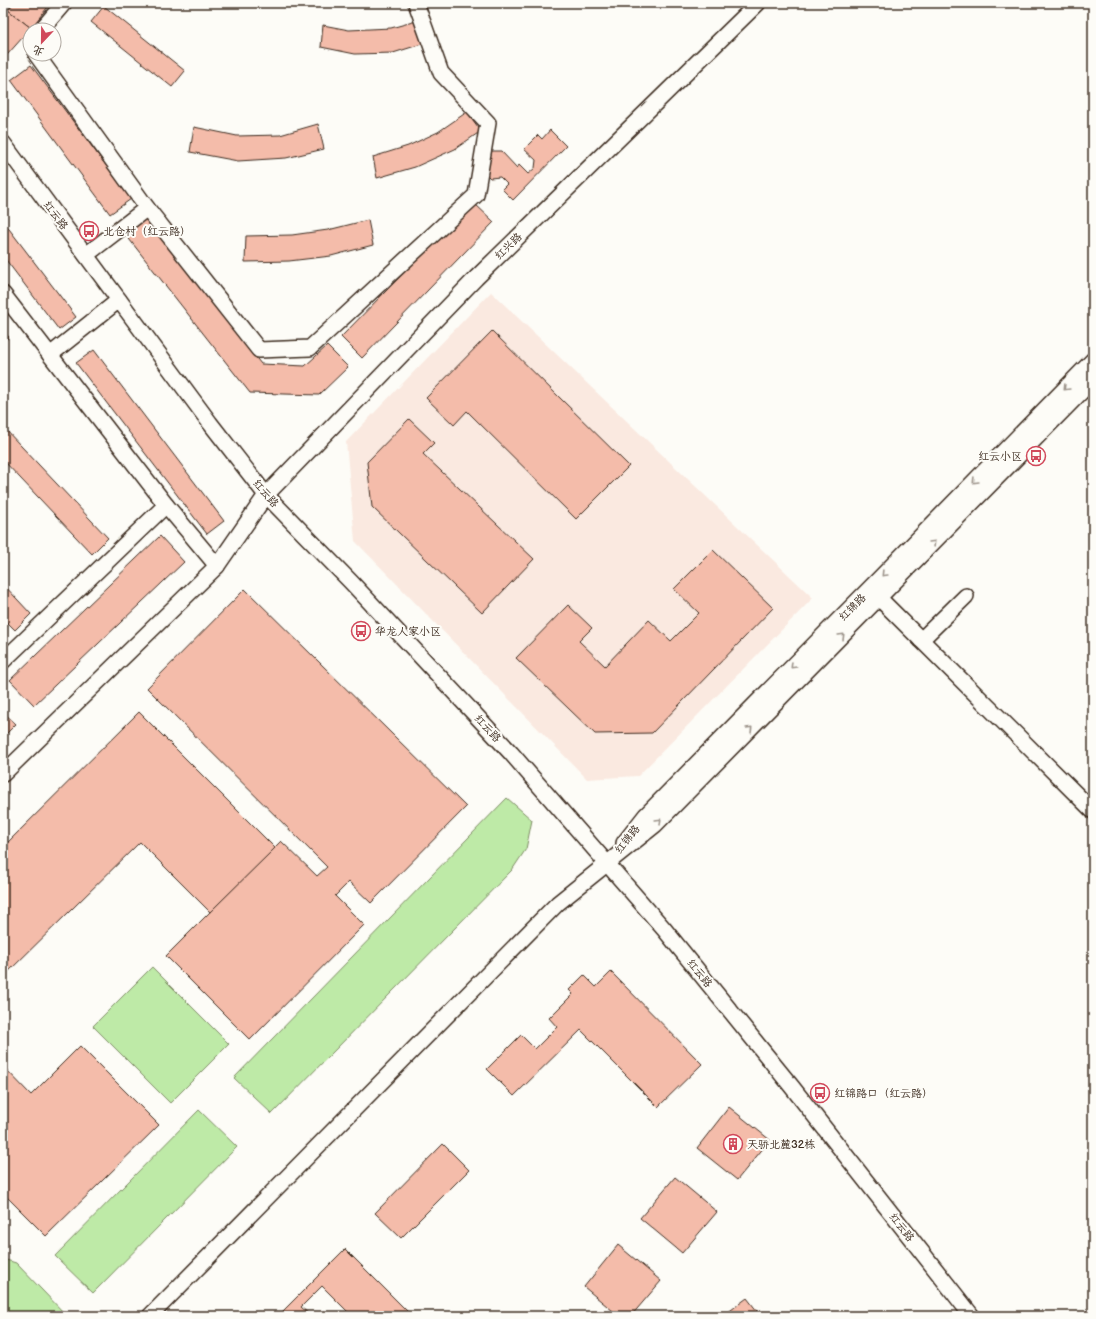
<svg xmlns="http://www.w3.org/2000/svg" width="1096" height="1319" font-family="'Balsamiq Sans','LXGW WenKai TC',sans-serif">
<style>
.built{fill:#fae9e0}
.green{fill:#beeaa7;stroke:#7c8a62}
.building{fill:#f4bcaa;stroke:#3b2a1e}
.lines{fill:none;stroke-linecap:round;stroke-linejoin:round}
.minor-casing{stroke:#3b2a1e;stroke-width:18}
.minor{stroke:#fdfcf7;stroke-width:15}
.oneway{stroke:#9c938a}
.labels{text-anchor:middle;stroke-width:4;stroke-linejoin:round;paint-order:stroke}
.street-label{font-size:11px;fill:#3b2a1e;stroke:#fdfcf7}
.poi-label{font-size:11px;fill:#3b2a1e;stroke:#fdfcf7;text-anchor:start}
</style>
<rect width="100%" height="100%" fill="#fdfcf7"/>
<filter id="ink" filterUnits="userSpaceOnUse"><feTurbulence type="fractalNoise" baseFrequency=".025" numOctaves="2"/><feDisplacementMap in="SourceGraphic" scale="8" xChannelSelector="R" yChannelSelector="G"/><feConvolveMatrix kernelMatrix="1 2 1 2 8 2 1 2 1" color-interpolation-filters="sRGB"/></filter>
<g filter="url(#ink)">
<polygon class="built" points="491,292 813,598 638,776 587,779 355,541 346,442"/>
<g class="green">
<polygon points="507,798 532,820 526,849 512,870 272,1114 234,1078"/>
<polygon points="152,967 229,1044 170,1103 93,1026"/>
<polygon points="199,1110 237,1147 93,1293 55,1256"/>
<polygon points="3,1259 16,1263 67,1316 3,1316"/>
</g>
<g class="building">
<polygon points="14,3 51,3 31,28 8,10"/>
<polygon points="104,6 185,71 172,87 91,22"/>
<polygon points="8,10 31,28 7,55 3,54 3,16"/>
<polygon points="420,20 425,43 393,53 355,54 321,47 323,25 349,30 391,28"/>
<polygon points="31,65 131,199 110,214 11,80"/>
<polygon points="467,112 481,131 455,149 415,167 377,178 373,157 408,146 438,132"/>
<polygon points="318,124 324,149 286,158 238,161 190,152 194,127 237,136 280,135"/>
<polygon points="550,130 566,146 513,200 502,189 507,184 500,177 490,178 483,171 490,151 501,151 517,168 519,165 528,174 535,168 536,160 524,149 538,135 542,139"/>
<polygon points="473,202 494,222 362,358 341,337"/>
<polygon points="143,214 261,364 305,366 327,346 348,367 319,395 250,393 122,230"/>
<polygon points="368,220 373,245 331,256 289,261 245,262 246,236 292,235 328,230"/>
<polygon points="3,221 76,317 59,330 3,256"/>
<polygon points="3,331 9,337 3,343"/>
<polygon points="492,331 629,466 576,519 467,411 454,425 426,398"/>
<polygon points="94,350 224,521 207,534 76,363"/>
<polygon points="409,419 434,443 423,454 534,559 482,613 372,507 367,462"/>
<polygon points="4,428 108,538 92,554 3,460 3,429"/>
<polygon points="160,536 184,562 34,705 10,680"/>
<polygon points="713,550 773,608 652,733 595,734 516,658 568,605 592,628 579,641 605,666 649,620 671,641 699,613 674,589"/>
<polygon points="3,584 31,614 15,630 3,618"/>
<polygon points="245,589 466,807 371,903 349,882 335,896 364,925 250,1040 166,956 281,841 317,876 327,867 147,688"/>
<polygon points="3,712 16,724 3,737"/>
<polygon points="139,712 275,848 210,912 140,842 3,977 3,847"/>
<polygon points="611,972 702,1064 658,1107 581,1030 514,1096 487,1069 521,1035 535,1049 557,1027 549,1018 573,994 569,990 584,975 596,987"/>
<polygon points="80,1046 159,1125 46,1236 3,1193 3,1066 31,1095"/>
<polygon points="729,1107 770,1140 737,1180 697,1148"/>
<polygon points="443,1144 469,1170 401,1238 375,1213"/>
<polygon points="675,1177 717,1212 682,1253 640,1218"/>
<polygon points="618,1245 661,1281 631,1316 619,1316 584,1287"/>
<polygon points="345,1249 412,1316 352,1316 322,1286 301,1307 311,1316 278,1316"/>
<polygon points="747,1298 761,1316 723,1316"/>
</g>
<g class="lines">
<defs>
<g id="minor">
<polyline points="41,30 64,3"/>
<polyline points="36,54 147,208"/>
<polyline points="3,143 210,423 266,495 351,582 511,753 664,929 792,1087 972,1316"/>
<polyline points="86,255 147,208 259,350 310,348 476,195 488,123 441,73 416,3"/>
<polyline points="3,294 166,505 3,661"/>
<polyline points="50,355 119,300"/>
<polyline points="166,505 217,566"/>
<polyline points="879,598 1093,811"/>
<polyline points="921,640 966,596"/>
<polyline points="3,774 217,566 266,495 476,278 758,3"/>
<polyline points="624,843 646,815 874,584 1093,360"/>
<polyline points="150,1316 558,903 655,825 1093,380"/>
</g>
</defs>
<use href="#minor" class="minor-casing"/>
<use href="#minor" class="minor"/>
</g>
<defs><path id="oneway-chevron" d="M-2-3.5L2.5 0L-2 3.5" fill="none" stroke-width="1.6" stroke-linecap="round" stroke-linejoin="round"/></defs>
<g class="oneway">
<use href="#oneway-chevron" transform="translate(1066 388) rotate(134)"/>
<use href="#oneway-chevron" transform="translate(975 481) rotate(134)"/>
<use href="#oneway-chevron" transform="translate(933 543) rotate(-46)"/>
<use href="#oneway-chevron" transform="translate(884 574) rotate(134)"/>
<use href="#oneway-chevron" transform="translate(842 636) rotate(-45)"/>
<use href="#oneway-chevron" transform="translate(793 666) rotate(135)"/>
<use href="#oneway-chevron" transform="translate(750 729) rotate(-45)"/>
<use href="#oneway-chevron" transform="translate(659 821) rotate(-45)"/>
</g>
</g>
<defs>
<symbol id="bus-ring" viewBox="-11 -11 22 22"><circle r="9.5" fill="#fdfcf7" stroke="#d1495b" stroke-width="1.5"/><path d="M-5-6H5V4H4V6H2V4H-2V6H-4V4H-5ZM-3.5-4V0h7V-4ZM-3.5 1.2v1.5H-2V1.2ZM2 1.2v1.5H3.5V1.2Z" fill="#d1495b"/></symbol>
<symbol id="building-ring" viewBox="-11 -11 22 22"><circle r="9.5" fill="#fdfcf7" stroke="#d1495b" stroke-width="1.5"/><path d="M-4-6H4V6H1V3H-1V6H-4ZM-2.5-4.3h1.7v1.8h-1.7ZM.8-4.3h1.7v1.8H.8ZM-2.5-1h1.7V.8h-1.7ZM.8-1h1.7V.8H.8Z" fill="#d1495b"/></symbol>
</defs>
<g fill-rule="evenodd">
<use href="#bus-ring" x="78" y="220" width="22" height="22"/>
<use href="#bus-ring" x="1025" y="445" width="22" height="22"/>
<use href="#bus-ring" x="350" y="620" width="22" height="22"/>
<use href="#bus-ring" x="809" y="1082" width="22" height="22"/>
<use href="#building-ring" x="722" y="1133" width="22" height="22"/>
</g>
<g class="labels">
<g class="street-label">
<text transform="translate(56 215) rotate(53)" y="4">红云路</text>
<text transform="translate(508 246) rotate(-44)" y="4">红兴路</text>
<text transform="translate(266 493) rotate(49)" y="4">红云路</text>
<text transform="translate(852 607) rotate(-45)" y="4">红锦路</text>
<text transform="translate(488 728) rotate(47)" y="4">红云路</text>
<text transform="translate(627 839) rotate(-52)" y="4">红锦路</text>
<text transform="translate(700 973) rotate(51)" y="4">红云路</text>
<text transform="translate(902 1227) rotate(52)" y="4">红云路</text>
</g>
<g class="poi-label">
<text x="103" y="235">北仓村（红云路）</text>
<text x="1022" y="460" text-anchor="end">红云小区</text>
<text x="375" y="635">华龙人家小区</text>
<text x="834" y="1097">红锦路口（红云路）</text>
<text x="747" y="1148">天骄北麓32栋</text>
</g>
</g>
<rect width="1096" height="1319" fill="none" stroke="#fdfcf7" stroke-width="16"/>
<rect x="8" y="8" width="1080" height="1303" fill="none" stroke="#3b2a1e" stroke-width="1.5" filter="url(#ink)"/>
<g transform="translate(42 42) rotate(202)"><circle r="19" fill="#fdfcf7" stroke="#afa8a0"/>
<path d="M0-3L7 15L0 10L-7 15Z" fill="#d1495b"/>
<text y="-6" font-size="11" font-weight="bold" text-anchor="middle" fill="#3b2a1e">北</text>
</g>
</svg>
